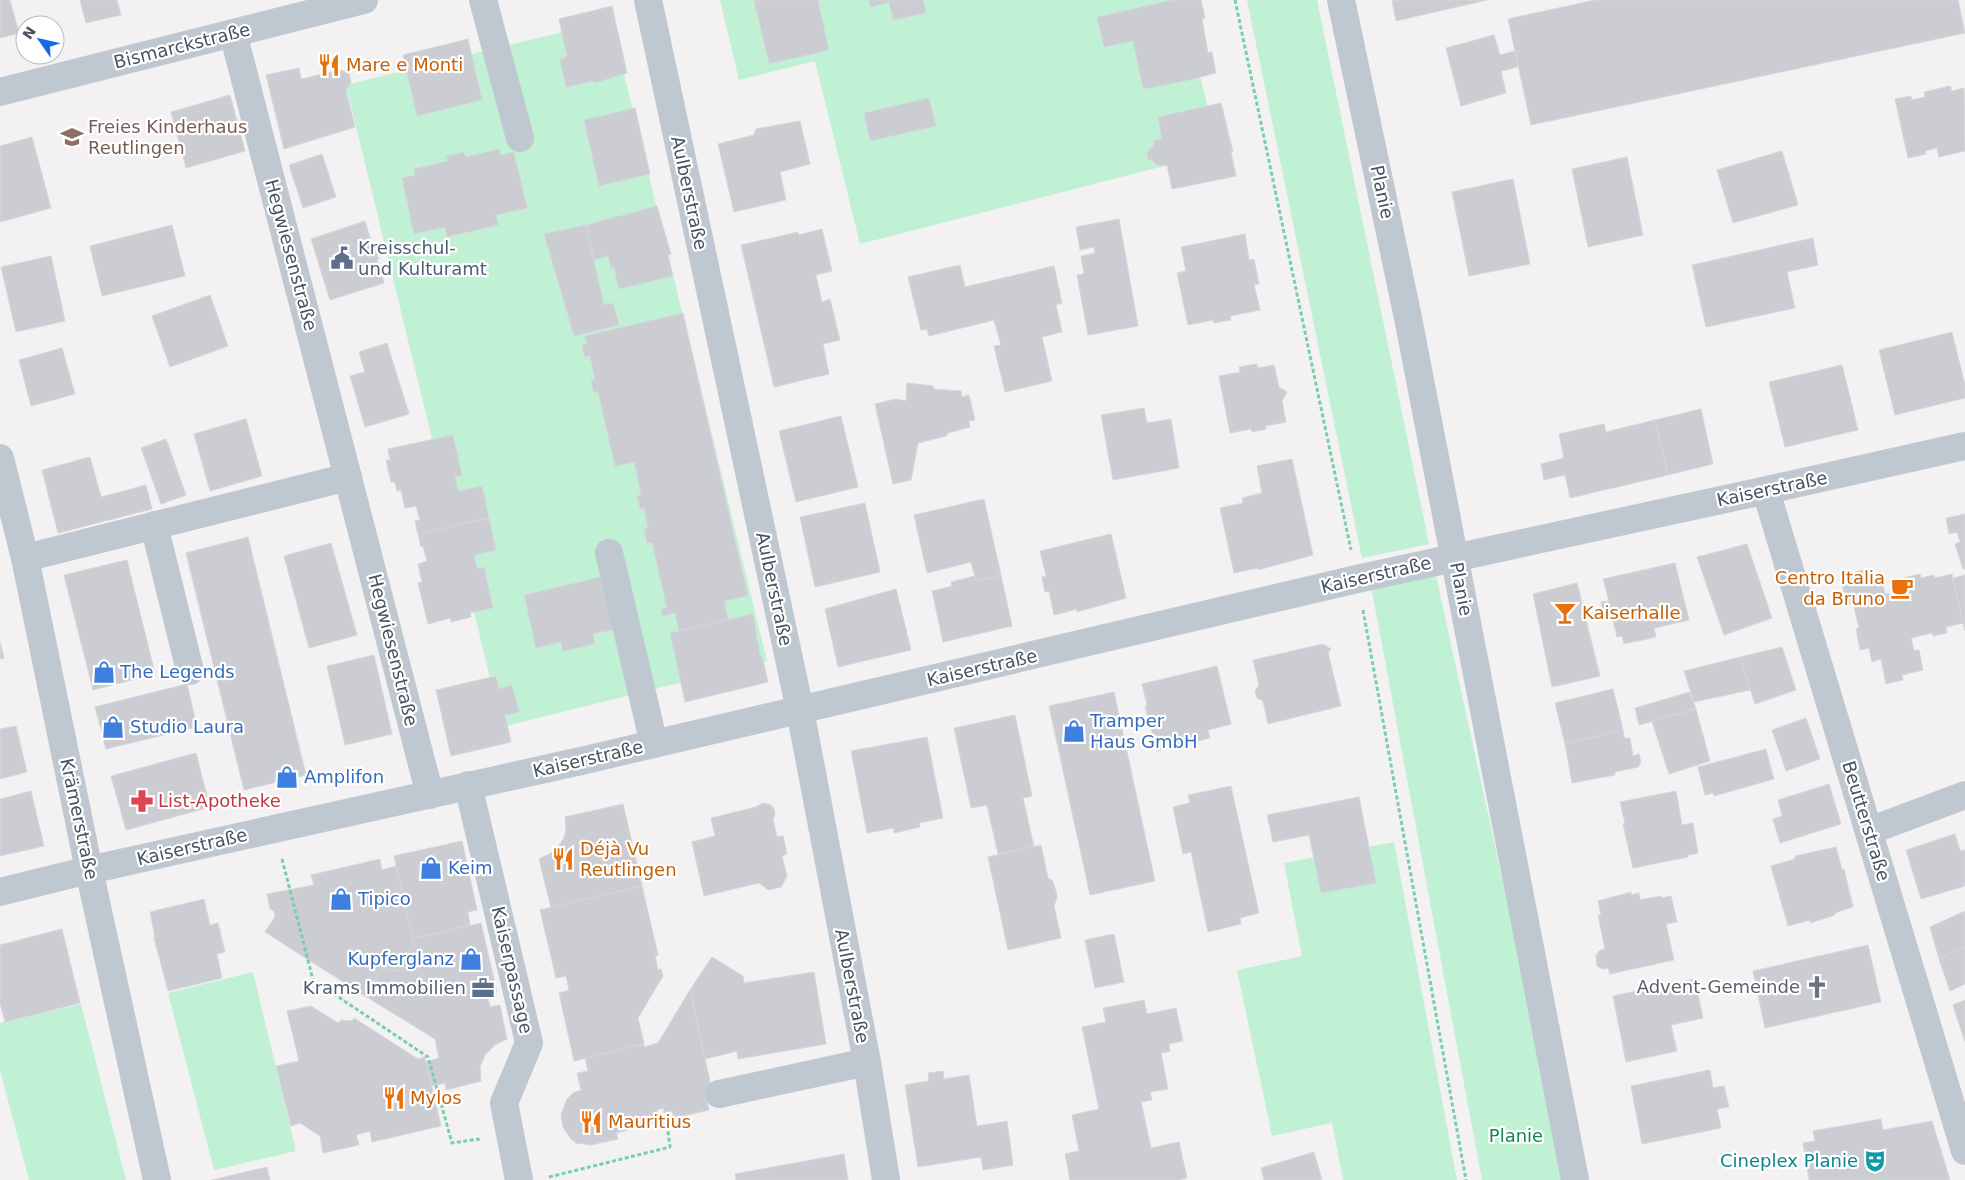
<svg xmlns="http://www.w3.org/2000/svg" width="1965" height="1180" font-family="'DejaVu Sans',sans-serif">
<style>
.green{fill:#c0f1d4}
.building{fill:#cbcdd3;stroke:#d5d7dc}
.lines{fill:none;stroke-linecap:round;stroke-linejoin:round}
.path{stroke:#77d0a7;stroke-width:3;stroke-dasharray:4 2.5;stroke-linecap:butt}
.minor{stroke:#bfc8d0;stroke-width:28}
.labels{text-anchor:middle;stroke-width:4.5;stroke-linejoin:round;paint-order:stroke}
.street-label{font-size:18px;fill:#48535f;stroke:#fff}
.food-label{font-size:18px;fill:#c56008;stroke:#fff;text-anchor:start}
.education-label{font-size:18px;fill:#785e54;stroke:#fff;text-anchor:start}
.service-label{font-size:18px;fill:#4e5e75;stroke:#fff;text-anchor:start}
.shop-label{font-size:18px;fill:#366cbe;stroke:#fff;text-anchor:start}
.health-label{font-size:18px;fill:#be3a42;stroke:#fff;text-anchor:start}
.worship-label{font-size:18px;fill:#5b616d;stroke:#fff;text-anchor:end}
.park-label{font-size:18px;fill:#168451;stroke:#fff}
.culture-label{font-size:18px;fill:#0d838f;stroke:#fff;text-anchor:end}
</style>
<rect width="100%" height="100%" fill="#f3f1f1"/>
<g class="green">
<polygon points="720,0 1181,0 1219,152 860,244 815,61 739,80"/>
<polygon points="1247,0 1317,0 1429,544 1362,558"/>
<polygon points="611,20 767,661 502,727 346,85"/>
<polygon points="1435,571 1568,1180 1482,1180 1371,586"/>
<polygon points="1394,842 1457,1180 1343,1180 1332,1123 1272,1136 1237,970 1302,956 1284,863"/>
<polygon points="253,972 296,1151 214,1170 168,993"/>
<polygon points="81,1004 126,1180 29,1180 0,1070 0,1023"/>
</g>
<g class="building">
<polygon points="0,0 10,0 19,33 0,38"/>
<polygon points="80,0 117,0 121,15 86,23"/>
<polygon points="754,0 818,0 829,50 769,64"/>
<polygon points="869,0 923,0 926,13 893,20 889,2 870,7"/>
<polygon points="1172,0 1201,0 1205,18 1202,19 1208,53 1212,52 1216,73 1185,81 1143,89 1133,41 1104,47 1097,17"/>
<polygon points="1392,0 1487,0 1396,21"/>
<polygon points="1595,0 1958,0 1965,33 1531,125 1508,19"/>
<polygon points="612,6 627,73 595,83 594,81 566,87 560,59 567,57 559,19"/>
<polygon points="1494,35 1500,55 1515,51 1518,67 1501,71 1506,93 1461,106 1446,48"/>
<polygon points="468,39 482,100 417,116 403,55"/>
<polygon points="299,68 301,79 341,70 349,74 351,82 346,90 355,127 284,149 266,75"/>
<polygon points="1950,86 1952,91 1964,88 1965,151 1939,157 1937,148 1925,151 1926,154 1908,158 1895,99 1911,96 1912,100 1925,97 1924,92"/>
<polygon points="230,95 245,151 186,168 171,112"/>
<polygon points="929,98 936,126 870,141 864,113"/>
<polygon points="1221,103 1233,152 1231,152 1236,176 1172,189 1167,165 1158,166 1151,159 1148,160 1147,152 1149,151 1154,144 1154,141 1162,139 1158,117"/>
<polygon points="635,108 650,174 599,186 584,120"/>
<polygon points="800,121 810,164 780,172 786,200 734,212 718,144 754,135 756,129"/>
<polygon points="32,137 51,208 0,222 0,146"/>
<polygon points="499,149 500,155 514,152 527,208 496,215 498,225 447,237 445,227 414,234 402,178 415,175 414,169 448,161 446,156 464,152 466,157"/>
<polygon points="1782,151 1798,205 1733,223 1717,170"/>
<polygon points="322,154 336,197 303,208 289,165"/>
<polygon points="1627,157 1643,235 1588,247 1572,169"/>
<polygon points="1513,179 1530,264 1469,276 1452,192"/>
<polygon points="657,206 671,254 668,255 673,276 619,289 614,268 611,268 608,256 594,260 586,225"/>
<polygon points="1119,219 1138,326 1088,335 1077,275 1084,274 1081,256 1095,253 1094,247 1080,250 1076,227"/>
<polygon points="365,221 372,244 374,243 379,259 377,260 384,283 330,300 311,239"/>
<polygon points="172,225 185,276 102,296 90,246"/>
<polygon points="586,225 604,305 613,303 619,325 574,336 544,234"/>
<polygon points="822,229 832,271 816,275 822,302 830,299 840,340 823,344 829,374 774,387 741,245 798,232 799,235"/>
<polygon points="1245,234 1249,260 1254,259 1259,284 1254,285 1260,310 1230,316 1231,320 1214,323 1213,320 1188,325 1177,273 1186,271 1181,247"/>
<polygon points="1813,238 1818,265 1787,272 1795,308 1706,327 1692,265"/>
<polygon points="51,256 65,321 16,332 1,267"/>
<polygon points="960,265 965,287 1054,266 1062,303 1056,305 1062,332 1042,337 1052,381 1005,392 994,346 1001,345 994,320 929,336 927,329 921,330 908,277"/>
<polygon points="210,295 228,346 170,367 152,316"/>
<polygon points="683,313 748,596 724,601 728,620 679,631 675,613 663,616 661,609 667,608 652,542 647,543 644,529 648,528 644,508 640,509 637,496 641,495 634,462 615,466 598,392 594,393 591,381 595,380 590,356 585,357 582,345 587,344 585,336"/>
<polygon points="1952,332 1965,385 1965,398 1895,415 1879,350"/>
<polygon points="387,343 409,414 365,427 350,376 365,372 359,352"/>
<polygon points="62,348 75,394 31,406 19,360"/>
<polygon points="1257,364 1258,368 1274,365 1279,387 1287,392 1282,401 1286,422 1266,426 1266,429 1252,432 1251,429 1230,433 1219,376 1240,372 1239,367"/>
<polygon points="1842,365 1858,430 1785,447 1769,382"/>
<polygon points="907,383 933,386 934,389 961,391 962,397 969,395 975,420 969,421 970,427 948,433 946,436 918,443 911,480 893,484 875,404 896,399 906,401"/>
<polygon points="1144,408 1147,423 1171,419 1179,468 1113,480 1101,415"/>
<polygon points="1701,409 1713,464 1668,475 1655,420"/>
<polygon points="841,416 858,487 796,502 779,431"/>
<polygon points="246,419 262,476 210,491 194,434"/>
<polygon points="1655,420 1668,475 1570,498 1565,475 1544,480 1541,464 1564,458 1559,434 1604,424 1606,432"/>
<polygon points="453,435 462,475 455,477 458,491 482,486 489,518 418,534 415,521 420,520 416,506 405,508 401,490 397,491 395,482 391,482 386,460 390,460 388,449"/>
<polygon points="166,439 186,495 161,504 141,448"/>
<polygon points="90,457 101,497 146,485 152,509 58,533 42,470"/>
<polygon points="1292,459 1313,555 1258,570 1258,568 1234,573 1220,508 1243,503 1242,498 1262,493 1257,466"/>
<polygon points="984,499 1001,575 976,581 971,562 927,573 914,515"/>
<polygon points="865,503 880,572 815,587 800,517"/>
<polygon points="1965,514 1965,569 1963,569 1955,544 1960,542 1957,532 1949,534 1946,518"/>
<polygon points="489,518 496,550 474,555 477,569 484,567 493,608 470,613 471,617 451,622 450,618 428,624 418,583 422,582 418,564 427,561 423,546 421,547 418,534"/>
<polygon points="1111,534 1126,598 1077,612 1077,609 1054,615 1049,591 1045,592 1042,577 1046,576 1040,551"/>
<polygon points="248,537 306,775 244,790 186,553"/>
<polygon points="331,543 357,635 309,648 284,556"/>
<polygon points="1747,544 1772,618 1724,635 1697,557"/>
<polygon points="127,560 155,674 93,690 64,575"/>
<polygon points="1675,563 1689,620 1654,628 1656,637 1624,644 1622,636 1617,637 1612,617 1604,618 1601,602 1609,601 1603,579"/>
<polygon points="1863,570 1864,576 1880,572 1885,594 1893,593 1890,581 1920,574 1921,578 1934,575 1935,578 1952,574 1963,623 1946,627 1947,633 1933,636 1932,633 1911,638 1914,651 1919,650 1923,670 1902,675 1903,680 1886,684 1881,659 1872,662 1869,648 1860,650 1856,629 1859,628 1853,603 1847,605 1840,576"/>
<polygon points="1001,575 1012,626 943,642 932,591 952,586 951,582 975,576 976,581"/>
<polygon points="1965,575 1965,631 1953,578"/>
<polygon points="605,576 618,629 593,634 595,644 563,651 561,642 536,648 524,595"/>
<polygon points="1577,583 1600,676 1552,687 1533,594"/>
<polygon points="896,589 911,650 838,667 825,609"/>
<polygon points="753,614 760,656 762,656 768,682 685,702 670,633"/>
<polygon points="0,642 4,658 0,659"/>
<polygon points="1323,644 1331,649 1328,653 1341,706 1268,724 1263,701 1257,698 1255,691 1259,685 1253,660"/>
<polygon points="1782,647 1796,690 1755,704 1740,657"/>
<polygon points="374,655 392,734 345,745 327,666"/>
<polygon points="1740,657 1750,690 1694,702 1684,671"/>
<polygon points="1217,666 1231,724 1208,730 1210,738 1157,751 1145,706 1147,705 1142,684"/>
<polygon points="496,676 499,689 512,685 519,712 505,715 511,742 451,756 436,690"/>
<polygon points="187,684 197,727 106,749 95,707"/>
<polygon points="1613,689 1623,730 1565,744 1555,703"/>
<polygon points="1114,692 1155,881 1090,895 1049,706"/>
<polygon points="1690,692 1696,709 1639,725 1635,708"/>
<polygon points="1696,709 1710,761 1669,774 1652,721"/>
<polygon points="1015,715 1032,796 1023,798 1034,847 998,854 987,805 971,808 954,728"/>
<polygon points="1806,718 1820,759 1786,771 1772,730"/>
<polygon points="16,726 27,772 0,779 0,729"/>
<polygon points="1623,730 1624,738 1630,738 1633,756 1639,754 1641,762 1638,767 1615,772 1615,775 1572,783 1565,744"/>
<polygon points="927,737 943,818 919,823 920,827 894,833 894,828 867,833 851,751"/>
<polygon points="1766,749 1774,779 1714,796 1713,793 1705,795 1698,767"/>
<polygon points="196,753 210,807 126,830 111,776"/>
<polygon points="1829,784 1841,824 1780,843 1773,819 1782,816 1778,800"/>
<polygon points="1231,786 1259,913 1240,918 1241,924 1208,932 1191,852 1183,854 1173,807 1190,803 1188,795"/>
<polygon points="31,791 44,846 0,856 0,799"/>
<polygon points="1676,791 1682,825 1693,823 1698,853 1688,855 1688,857 1633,868 1623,824 1625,823 1620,802"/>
<polygon points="1359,797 1376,883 1321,893 1309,835 1273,842 1267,815"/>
<polygon points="763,803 771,805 774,809 775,814 773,819 777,837 783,836 787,854 782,856 787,876 781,887 768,890 759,883 704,896 692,842 715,836 711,818 756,807"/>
<polygon points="623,804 642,886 551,908 539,859 555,851 564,838 566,830 565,817"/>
<polygon points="1955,834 1960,851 1965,850 1965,886 1921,899 1906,850"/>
<polygon points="462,841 477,910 468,912 470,925 412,939 394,856"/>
<polygon points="1041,845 1048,878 1052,880 1056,891 1057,898 1054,906 1061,938 1008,950 988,857"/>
<polygon points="1836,847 1842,870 1844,869 1853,907 1835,913 1835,915 1810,923 1810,920 1788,926 1771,866 1795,859 1795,856"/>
<polygon points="380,859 382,870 396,866 415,948 410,949 407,963 400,969 391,971 382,969 365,996 265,932 275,917 274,911 270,909 267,894 314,885 311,875"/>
<polygon points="642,886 658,955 655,956 658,970 661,969 663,976 638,1018 644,1044 574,1061 559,993 569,990 566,976 556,978 540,910"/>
<polygon points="1631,892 1631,895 1639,893 1640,900 1661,896 1662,898 1671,896 1677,922 1666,924 1674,960 1610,974 1608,968 1603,969 1597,966 1596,956 1599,951 1605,949 1598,915 1601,915 1598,901"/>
<polygon points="204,899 210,925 218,923 225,952 217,954 222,978 168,991 154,938 155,937 150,912"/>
<polygon points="1965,911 1965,947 1939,959 1930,927"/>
<polygon points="481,923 497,992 487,994 490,1007 500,1005 507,1039 495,1045 485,1055 480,1067 481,1081 446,1090 445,1083 431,1086 426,1062 439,1058 435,1039 365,996 382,969 396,971 407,963 410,949 415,948 412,939"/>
<polygon points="62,929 80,1003 5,1022 0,1003 0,945"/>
<polygon points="1114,934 1124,982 1095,988 1085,940"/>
<polygon points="1868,945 1881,1002 1765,1028 1753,971"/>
<polygon points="1965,947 1965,984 1950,991 1939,959"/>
<polygon points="712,957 743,976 744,983 814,972 826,1044 738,1059 737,1051 705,1059 690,990"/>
<polygon points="1695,979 1703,1018 1671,1025 1677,1051 1626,1062 1613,996"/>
<polygon points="690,990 711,1086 706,1096 709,1110 674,1118 672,1111 664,1113 663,1108 657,1110 660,1122 616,1133 618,1139 591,1145 576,1143 571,1139 563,1127 561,1114 567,1099 573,1093 581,1090 577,1073 588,1071 585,1058 644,1044 644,1047 658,1043"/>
<polygon points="1144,1000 1147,1014 1176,1008 1183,1041 1169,1044 1170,1051 1161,1053 1168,1089 1150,1092 1152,1100 1141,1102 1151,1148 1179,1142 1187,1178 1179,1180 1070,1180 1065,1154 1079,1151 1072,1115 1099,1109 1082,1027 1106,1022 1103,1008"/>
<polygon points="1965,1000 1965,1042 1953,1005"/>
<polygon points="311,1006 338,1023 341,1020 352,1021 354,1018 418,1059 425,1057 441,1126 372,1142 370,1131 356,1135 359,1145 323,1153 320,1136 300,1123 291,1126 276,1066 299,1061 287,1011"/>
<polygon points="1710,1070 1713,1088 1724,1086 1729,1107 1717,1109 1721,1128 1642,1144 1631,1086"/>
<polygon points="943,1071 944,1079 969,1075 977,1126 1007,1121 1013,1165 983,1170 981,1157 918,1167 905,1085 929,1081 928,1073"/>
<polygon points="1881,1119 1883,1130 1932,1121 1950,1180 1809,1180 1803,1143 1815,1141 1813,1131"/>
<polygon points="1314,1152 1322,1180 1264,1180 1261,1168"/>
<polygon points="844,1154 848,1180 736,1180 735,1174"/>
<polygon points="267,1167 270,1180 212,1180"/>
</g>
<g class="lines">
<g class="path">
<polyline points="1235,0 1351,550"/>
<polyline points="1363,610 1466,1180"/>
<polyline points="282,859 313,980 428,1057 452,1143 478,1139 479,1141"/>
<polyline points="549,1177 670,1147 666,1117 673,1115"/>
</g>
<g class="minor">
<polyline points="483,0 520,138"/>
<polyline points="648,0 800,710 867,1062 886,1180"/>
<polyline points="1341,0 1408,318 1575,1180"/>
<polyline points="233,33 430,795"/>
<polyline points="0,92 364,0"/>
<polyline points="0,458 25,558 89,870 157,1180"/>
<polyline points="1766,491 1965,1151"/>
<polyline points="154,525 190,671"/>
<polyline points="609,553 654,744"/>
<polyline points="25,558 348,477"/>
<polyline points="468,785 529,1043 504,1103 519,1180"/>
<polyline points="1869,831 1965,795"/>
<polyline points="0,892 89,870 581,761 1357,579 1758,492 1965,446"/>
<polyline points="719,1094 867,1062"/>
</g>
</g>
<defs>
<symbol id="restaurant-bare" viewBox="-9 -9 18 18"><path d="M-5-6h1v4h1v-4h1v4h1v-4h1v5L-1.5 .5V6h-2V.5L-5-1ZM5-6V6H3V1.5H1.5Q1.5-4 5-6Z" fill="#e8710a" stroke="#fff" stroke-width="2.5" paint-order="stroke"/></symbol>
<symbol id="school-bare" viewBox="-9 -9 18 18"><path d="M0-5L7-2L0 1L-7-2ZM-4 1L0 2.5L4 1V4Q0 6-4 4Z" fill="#8d6e63" stroke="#fff" stroke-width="2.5" paint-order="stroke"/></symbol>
<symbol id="civic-bare" viewBox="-9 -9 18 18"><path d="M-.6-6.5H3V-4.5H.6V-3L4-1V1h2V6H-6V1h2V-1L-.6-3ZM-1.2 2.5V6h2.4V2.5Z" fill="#5c6f8a" stroke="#fff" stroke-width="2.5" paint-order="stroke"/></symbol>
<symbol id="cafe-bare" viewBox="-9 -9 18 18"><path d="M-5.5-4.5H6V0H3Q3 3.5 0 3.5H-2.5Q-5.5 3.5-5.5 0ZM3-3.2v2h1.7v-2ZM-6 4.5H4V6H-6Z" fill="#e8710a" stroke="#fff" stroke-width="2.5" paint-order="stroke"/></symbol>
<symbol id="bar-bare" viewBox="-9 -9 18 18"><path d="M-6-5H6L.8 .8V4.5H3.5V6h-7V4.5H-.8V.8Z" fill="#e8710a" stroke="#fff" stroke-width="2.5" paint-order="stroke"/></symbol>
<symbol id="shop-bare" viewBox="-9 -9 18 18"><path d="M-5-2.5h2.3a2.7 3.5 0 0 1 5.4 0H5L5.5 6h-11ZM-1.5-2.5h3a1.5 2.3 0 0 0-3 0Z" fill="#3f7fe0" stroke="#fff" stroke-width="2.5" paint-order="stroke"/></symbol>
<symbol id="pharmacy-bare" viewBox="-9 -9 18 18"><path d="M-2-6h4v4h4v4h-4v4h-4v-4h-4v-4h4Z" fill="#e0444e" stroke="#fff" stroke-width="2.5" paint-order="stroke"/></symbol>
<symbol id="church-bare" viewBox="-9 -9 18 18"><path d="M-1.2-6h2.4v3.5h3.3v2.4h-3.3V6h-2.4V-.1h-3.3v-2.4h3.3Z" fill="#6b7280" stroke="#fff" stroke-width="2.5" paint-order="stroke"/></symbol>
<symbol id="office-bare" viewBox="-9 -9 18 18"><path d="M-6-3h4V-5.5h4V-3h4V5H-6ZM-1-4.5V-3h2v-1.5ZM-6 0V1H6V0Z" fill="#5c6f8a" stroke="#fff" stroke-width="2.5" paint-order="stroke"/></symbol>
<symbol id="theatre-bare" viewBox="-9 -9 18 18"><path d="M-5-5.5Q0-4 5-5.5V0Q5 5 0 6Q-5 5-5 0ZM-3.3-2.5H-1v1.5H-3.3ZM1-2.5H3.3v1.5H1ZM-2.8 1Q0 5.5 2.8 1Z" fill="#0f9aa8" stroke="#fff" stroke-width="2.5" paint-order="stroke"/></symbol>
</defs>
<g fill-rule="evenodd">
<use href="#restaurant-bare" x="313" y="49" width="32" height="32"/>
<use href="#school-bare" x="56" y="121" width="32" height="32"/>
<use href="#civic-bare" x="326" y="242" width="32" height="32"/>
<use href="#cafe-bare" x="1886" y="572" width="32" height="32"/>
<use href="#bar-bare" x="1549" y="597" width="32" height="32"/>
<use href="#shop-bare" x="88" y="656" width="32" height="32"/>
<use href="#shop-bare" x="97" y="711" width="32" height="32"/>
<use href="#shop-bare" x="1058" y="715" width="32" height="32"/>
<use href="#shop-bare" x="271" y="761" width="32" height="32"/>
<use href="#pharmacy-bare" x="126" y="785" width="32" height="32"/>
<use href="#restaurant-bare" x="547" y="843" width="32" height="32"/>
<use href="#shop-bare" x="415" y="852" width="32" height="32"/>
<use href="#shop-bare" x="325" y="883" width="32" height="32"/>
<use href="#shop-bare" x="455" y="943" width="32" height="32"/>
<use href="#church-bare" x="1801" y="971" width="32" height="32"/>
<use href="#office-bare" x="467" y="972" width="32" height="32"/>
<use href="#restaurant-bare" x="378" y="1082" width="32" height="32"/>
<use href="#restaurant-bare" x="575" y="1106" width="32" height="32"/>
<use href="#theatre-bare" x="1859" y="1145" width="32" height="32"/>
</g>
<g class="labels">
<g class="street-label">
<text transform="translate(182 46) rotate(-14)" y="6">Bismarckstraße</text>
<text transform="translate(1382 192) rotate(78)" y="6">Planie</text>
<text transform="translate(689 193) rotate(78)" y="6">Aulberstraße</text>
<text transform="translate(291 255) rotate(75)" y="6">Hegwiesenstraße</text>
<text transform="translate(1772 489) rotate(-12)" y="6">Kaiserstraße</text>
<text transform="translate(1376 575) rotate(-13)" y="6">Kaiserstraße</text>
<text transform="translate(774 589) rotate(78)" y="6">Aulberstraße</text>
<text transform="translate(1461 589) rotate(79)" y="6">Planie</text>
<text transform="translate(393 650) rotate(76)" y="6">Hegwiesenstraße</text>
<text transform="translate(982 668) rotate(-13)" y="6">Kaiserstraße</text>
<text transform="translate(588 759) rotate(-13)" y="6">Kaiserstraße</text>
<text transform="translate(79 819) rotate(78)" y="6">Krämerstraße</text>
<text transform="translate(1866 821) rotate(73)" y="6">Beutterstraße</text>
<text transform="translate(192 847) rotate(-13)" y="6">Kaiserstraße</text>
<text transform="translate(512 970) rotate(77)" y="6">Kaiserpassage</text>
<text transform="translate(852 986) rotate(79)" y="6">Aulberstraße</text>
</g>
<g class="food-label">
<text x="346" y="71">Mare e Monti</text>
<text x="1885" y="584" text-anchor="end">Centro Italia<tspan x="1885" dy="21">da Bruno</tspan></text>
<text x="1582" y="619">Kaiserhalle</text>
<text x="580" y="855">Déjà Vu<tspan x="580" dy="21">Reutlingen</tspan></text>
<text x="410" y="1104">Mylos</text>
<text x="608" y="1128">Mauritius</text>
</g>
<g class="education-label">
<text x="88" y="133">Freies Kinderhaus<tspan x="88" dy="21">Reutlingen</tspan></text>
</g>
<g class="service-label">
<text x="358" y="254">Kreisschul-<tspan x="358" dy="21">und Kulturamt</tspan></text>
<text x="466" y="994" text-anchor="end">Krams Immobilien</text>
</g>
<g class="shop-label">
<text x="120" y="678">The Legends</text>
<text x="1090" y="727">Tramper<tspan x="1090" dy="21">Haus GmbH</tspan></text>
<text x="130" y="733">Studio Laura</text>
<text x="304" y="783">Amplifon</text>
<text x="448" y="874">Keim</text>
<text x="358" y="905">Tipico</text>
<text x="454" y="965" text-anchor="end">Kupferglanz</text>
</g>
<g class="health-label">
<text x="158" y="807">List-Apotheke</text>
</g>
<g class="worship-label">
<text x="1800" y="993">Advent-Gemeinde</text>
</g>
<g class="park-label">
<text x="1516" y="1142">Planie</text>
</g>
<g class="culture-label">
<text x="1858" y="1167">Cineplex Planie</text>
</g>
</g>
<g transform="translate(40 40) rotate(304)"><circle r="24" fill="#ffffff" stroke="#b6babf"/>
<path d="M0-4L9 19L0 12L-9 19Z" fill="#166ae8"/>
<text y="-8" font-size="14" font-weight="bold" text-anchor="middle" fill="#48535f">N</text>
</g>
</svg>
